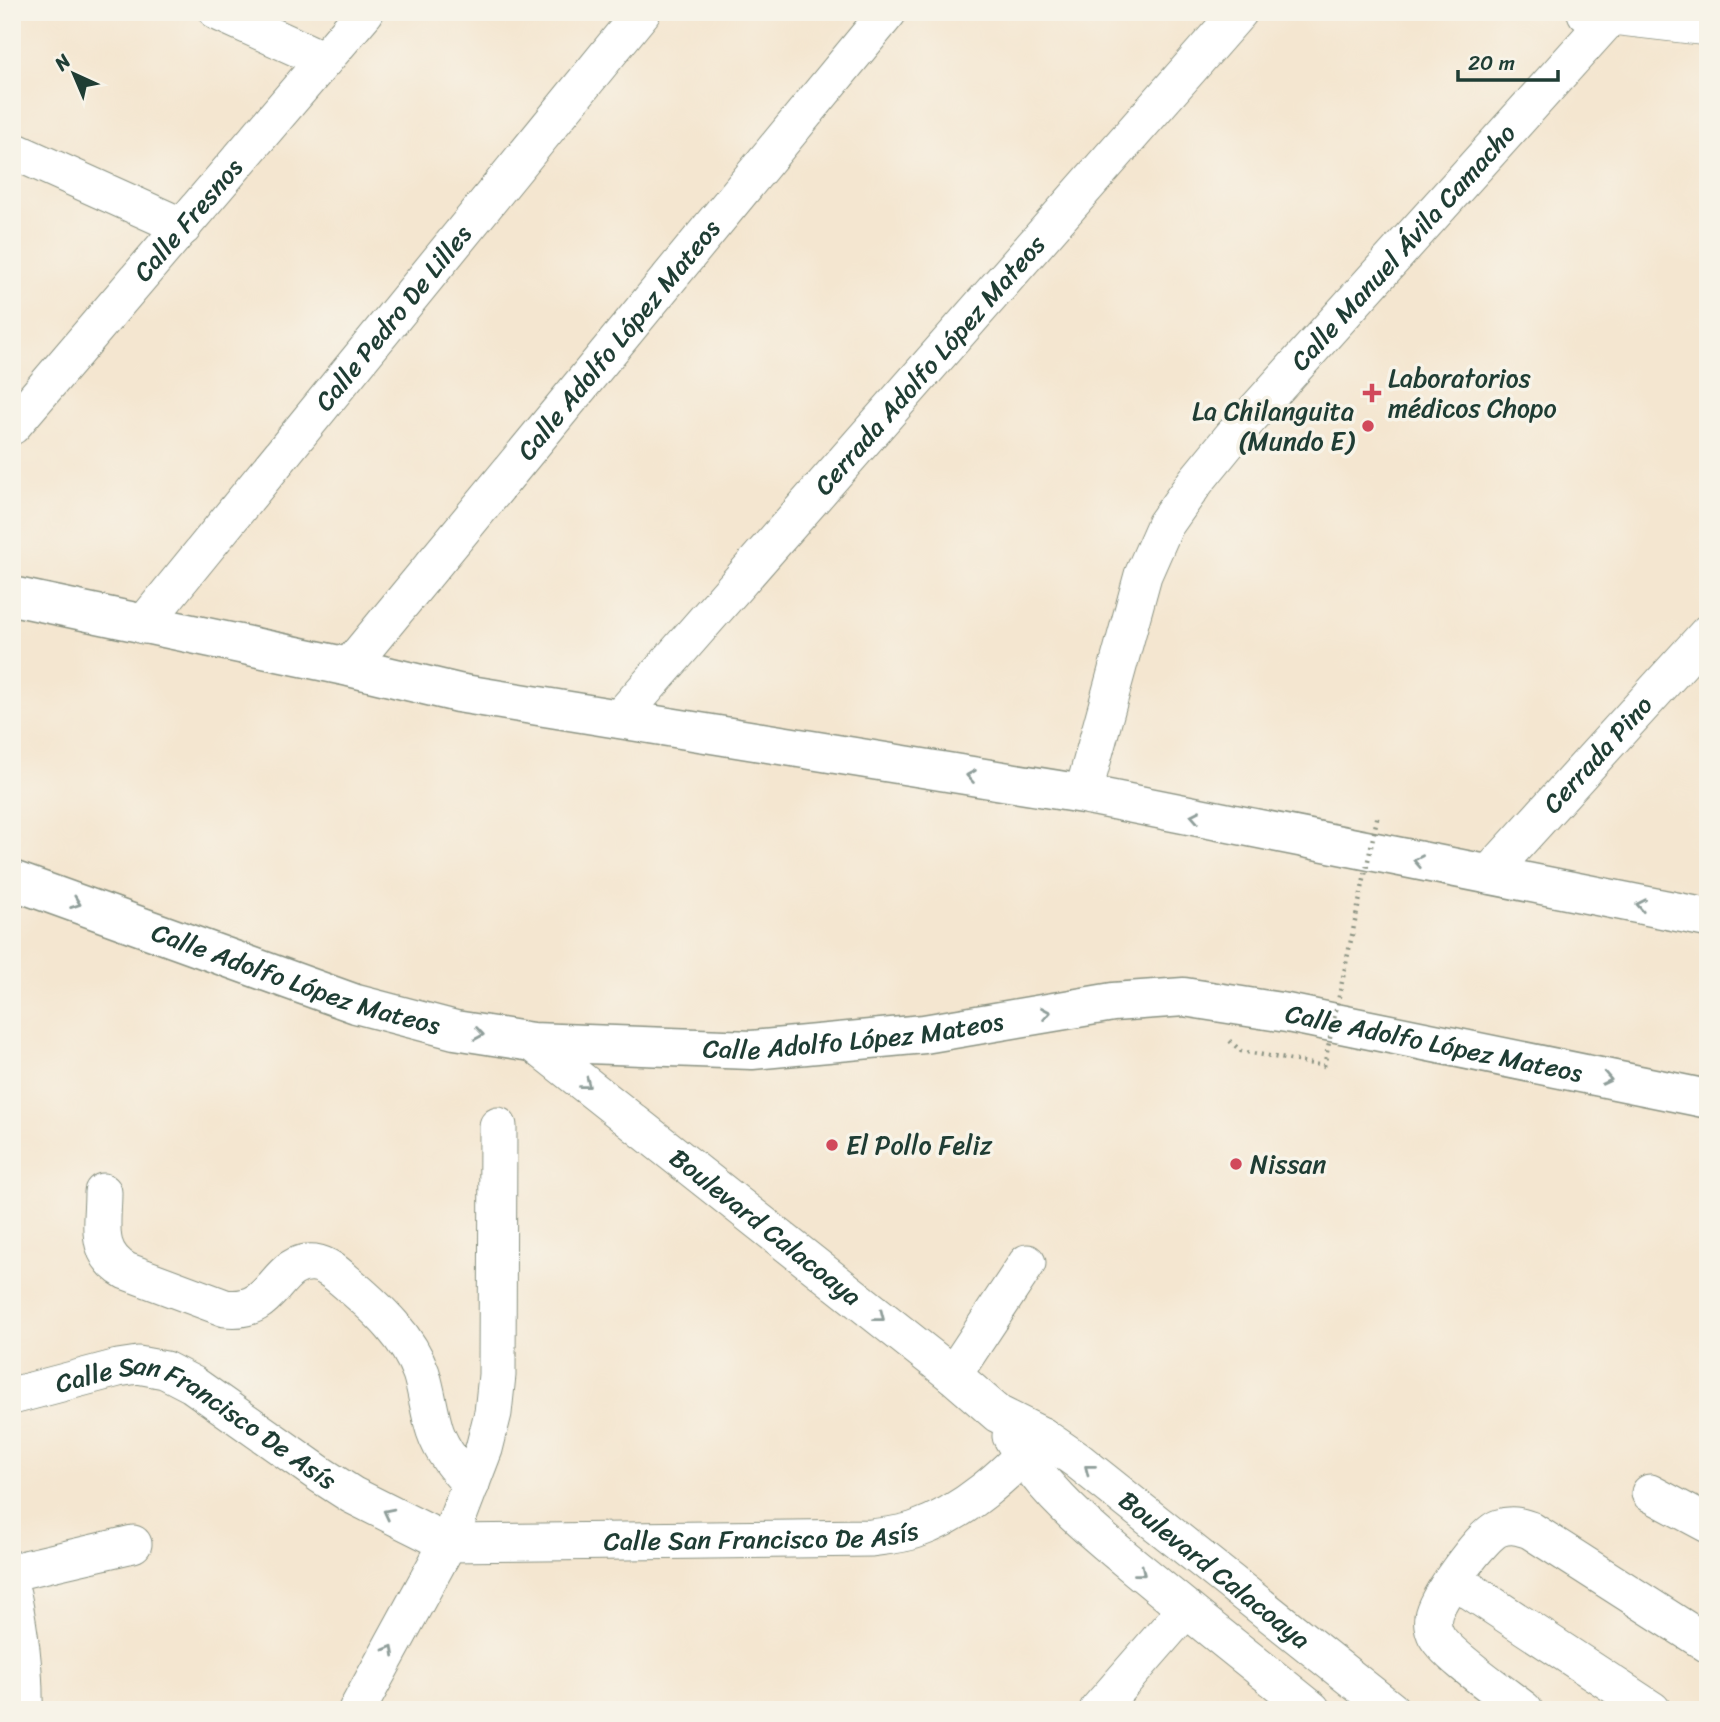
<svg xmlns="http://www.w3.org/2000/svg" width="1720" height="1722" font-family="Sriracha,sans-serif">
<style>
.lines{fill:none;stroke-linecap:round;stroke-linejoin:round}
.minor-casing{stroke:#8a9282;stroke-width:39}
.major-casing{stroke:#8a9282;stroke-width:41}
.path{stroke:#8a9282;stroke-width:4.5;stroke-dasharray:2 5;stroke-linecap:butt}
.minor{stroke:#fff;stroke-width:37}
.major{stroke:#fff;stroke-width:38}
.path-bridge{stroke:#8a9282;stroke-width:4.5;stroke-dasharray:2 5;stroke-linecap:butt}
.oneway{stroke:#8f9e9a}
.poi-dot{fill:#d1495b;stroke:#f7f3e8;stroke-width:2.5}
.labels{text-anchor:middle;stroke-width:7;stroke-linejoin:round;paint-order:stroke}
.street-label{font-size:26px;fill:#1f3d34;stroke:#f7f3e8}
.poi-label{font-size:26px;fill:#1f3d34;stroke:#f7f3e8;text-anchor:start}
</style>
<rect width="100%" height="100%" fill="#f7f3e8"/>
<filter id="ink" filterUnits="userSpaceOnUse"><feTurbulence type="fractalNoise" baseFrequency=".0143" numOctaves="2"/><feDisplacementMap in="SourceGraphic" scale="14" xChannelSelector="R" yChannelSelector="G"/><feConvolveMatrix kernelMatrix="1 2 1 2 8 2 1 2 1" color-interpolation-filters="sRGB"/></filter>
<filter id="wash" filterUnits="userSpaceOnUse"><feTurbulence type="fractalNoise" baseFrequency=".00686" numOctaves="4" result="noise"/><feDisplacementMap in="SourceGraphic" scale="28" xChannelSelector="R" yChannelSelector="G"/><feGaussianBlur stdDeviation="1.57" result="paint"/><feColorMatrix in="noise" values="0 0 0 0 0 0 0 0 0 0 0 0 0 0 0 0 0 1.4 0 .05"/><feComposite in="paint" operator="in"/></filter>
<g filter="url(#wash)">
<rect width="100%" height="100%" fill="#f4e6d0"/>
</g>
<g filter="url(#ink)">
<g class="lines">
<defs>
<g id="minor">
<polyline points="218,12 324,60"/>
<polyline points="1586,13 1708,27"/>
<polyline points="12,150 183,227"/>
<path id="s1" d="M12,426L365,12"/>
<path id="s2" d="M143,625L642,12"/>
<path id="s3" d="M349,667L888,12"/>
<path id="s4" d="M619,719L1239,12"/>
<path id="s5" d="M1083,794L1143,575L1165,525L1196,481L1232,437L1611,16"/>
<path id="s6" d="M1488,875L1708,633"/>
<path id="s7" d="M532,1042L953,1375L998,1414L1042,1436L1077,1460L1391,1710"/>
<path d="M103,1192C103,1224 94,1253 126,1271L225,1308C277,1315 273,1259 315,1263C329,1265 341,1278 351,1286C380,1311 408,1337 421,1373C427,1392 429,1412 435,1431C442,1452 456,1468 471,1484"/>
<polyline points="953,1375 1027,1263"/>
<path id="s8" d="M12,1396L118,1368L138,1365L165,1370L192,1384L321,1475L352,1495L448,1543L871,1538C885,1536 901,1535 915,1530C965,1513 1006,1474 1042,1436"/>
<path d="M1011,1436C1045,1497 1104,1541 1157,1585C1208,1627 1260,1668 1312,1710"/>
<polyline points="1650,1493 1708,1524"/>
<polyline points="12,1572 133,1544"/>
<polyline points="1454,1580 1652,1710"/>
<path d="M12,1594C20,1633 25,1670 24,1710"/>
<polyline points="357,1710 448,1543 484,1449 493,1413 497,1375 498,1126"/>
<polyline points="1098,1710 1186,1609"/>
<path d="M1524,1710C1505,1695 1442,1652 1435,1633C1433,1629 1432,1621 1433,1617C1435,1600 1483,1533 1499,1528C1511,1524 1519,1526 1530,1530L1708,1644"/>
</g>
<g id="major">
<polyline points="12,596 349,667 458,693 1083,794 1708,918"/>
<path id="s9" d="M12,880L356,1004L455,1030L532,1042L752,1050L924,1034L1113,1002L1184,997L1287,1013L1708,1099"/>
</g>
</defs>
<use href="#minor" class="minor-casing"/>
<use href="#major" class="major-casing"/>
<polyline class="path" points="1230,1041 1241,1051 1324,1066"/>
<use href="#minor" class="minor"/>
<use href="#major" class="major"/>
<polyline class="path-bridge" points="1324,1066 1378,814"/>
</g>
<defs><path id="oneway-chevron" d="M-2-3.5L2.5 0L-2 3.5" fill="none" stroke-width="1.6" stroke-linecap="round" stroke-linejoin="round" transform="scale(1.75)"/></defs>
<g class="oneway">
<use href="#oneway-chevron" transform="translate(971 776) rotate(-171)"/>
<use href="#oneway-chevron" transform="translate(1195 816) rotate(-169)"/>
<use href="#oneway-chevron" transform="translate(1418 861) rotate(-169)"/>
<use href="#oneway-chevron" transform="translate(76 903) rotate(20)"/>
<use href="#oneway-chevron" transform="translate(1641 905) rotate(-169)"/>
<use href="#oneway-chevron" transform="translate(1046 1013) rotate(-10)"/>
<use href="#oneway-chevron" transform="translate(479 1034) rotate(9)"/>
<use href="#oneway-chevron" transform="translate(1607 1079) rotate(12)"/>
<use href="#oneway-chevron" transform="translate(586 1084) rotate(38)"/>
<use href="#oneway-chevron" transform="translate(880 1317) rotate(38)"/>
<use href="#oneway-chevron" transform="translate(1089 1469) rotate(-142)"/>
<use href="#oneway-chevron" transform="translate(388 1513) rotate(-153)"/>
<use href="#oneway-chevron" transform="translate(1141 1572) rotate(39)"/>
<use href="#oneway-chevron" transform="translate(390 1650) rotate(-61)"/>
</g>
</g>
<g class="poi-dot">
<path d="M1368.5 382.5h7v7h7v7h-7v7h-7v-7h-7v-7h7z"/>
<circle cx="1368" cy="426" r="7"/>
<circle cx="832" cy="1145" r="7"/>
<circle cx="1236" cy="1164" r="7"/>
</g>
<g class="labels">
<g class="street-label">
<text dy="9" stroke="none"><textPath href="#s1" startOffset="271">Calle Fresnos</textPath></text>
<text dy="9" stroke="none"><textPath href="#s5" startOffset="648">Calle Manuel Ávila Camacho</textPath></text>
<text dy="9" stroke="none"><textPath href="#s2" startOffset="396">Calle Pedro De Lilles</textPath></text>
<text dy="9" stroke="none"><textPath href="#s3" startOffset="424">Calle Adolfo López Mateos</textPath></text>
<text dy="9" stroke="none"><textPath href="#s4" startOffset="471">Cerrada Adolfo López Mateos</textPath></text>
<text dy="9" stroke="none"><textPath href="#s6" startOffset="163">Cerrada Pino</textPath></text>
<text dy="9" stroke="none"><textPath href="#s9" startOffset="301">Calle Adolfo López Mateos</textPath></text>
<text dy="9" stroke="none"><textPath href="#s9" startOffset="868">Calle Adolfo López Mateos</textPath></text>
<text dy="9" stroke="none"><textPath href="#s9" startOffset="1456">Calle Adolfo López Mateos</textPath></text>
<text dy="9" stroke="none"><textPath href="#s7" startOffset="298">Boulevard Calacoaya</textPath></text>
<text dy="9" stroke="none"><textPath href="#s8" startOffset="203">Calle San Francisco De Asís</textPath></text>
<text dy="9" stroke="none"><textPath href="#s8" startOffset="803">Calle San Francisco De Asís</textPath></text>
<text dy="9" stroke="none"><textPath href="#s7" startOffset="864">Boulevard Calacoaya</textPath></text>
</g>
<g class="poi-label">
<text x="1388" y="387">Laboratorios<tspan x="1388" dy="30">médicos Chopo</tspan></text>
<text x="1354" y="420" text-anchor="end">La Chilanguita<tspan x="1354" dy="30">(Mundo E)</tspan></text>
<text x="846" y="1154">El Pollo Feliz</text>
<text x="1250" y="1173">Nissan</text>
</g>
</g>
<rect width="1720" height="1722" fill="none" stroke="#f7f3e8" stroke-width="42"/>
<g transform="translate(74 74) rotate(316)" stroke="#f7f3e8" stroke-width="5" paint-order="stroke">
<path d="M0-5L12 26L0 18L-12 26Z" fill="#1f3d34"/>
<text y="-10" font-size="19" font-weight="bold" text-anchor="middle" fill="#1f3d34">N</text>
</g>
<path d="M1458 70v10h100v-10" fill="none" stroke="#1f3d34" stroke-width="3.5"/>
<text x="1468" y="70" font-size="21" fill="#1f3d34" stroke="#f7f3e8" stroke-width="5" paint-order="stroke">20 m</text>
</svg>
